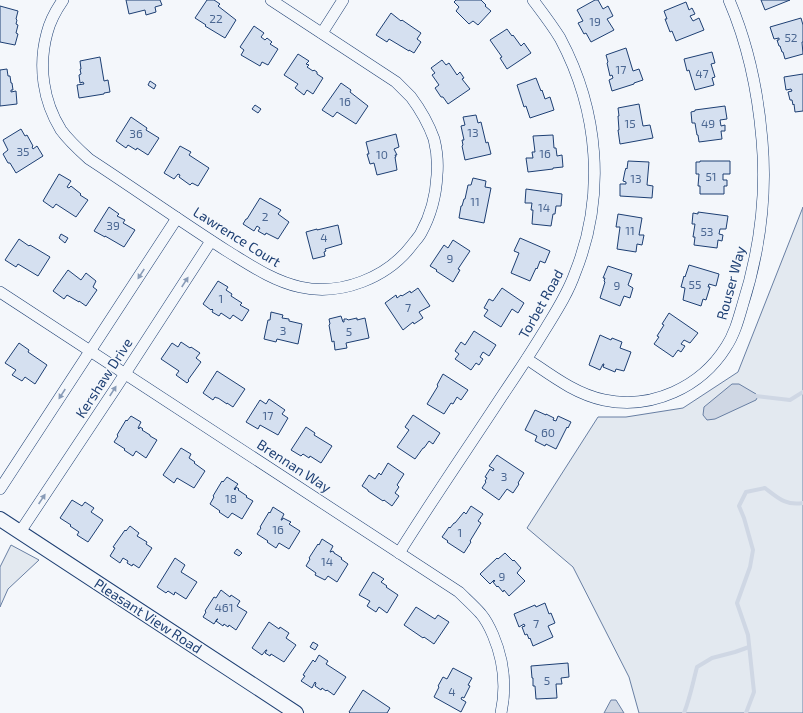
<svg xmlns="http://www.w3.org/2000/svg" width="803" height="713" font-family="'Exo 2',sans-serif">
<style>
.green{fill:#e3e9f0;stroke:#687fa3}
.water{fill:#cfd7e4;stroke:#687fa3}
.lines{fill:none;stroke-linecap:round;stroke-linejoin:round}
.stream{stroke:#cfd7e4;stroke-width:4}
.building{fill:#d5e0f0;stroke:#1d3f73}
.minor-casing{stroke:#1d3f73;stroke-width:12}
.tertiary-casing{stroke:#1d3f73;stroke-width:16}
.minor{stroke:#f4f7fb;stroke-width:11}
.tertiary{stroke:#f4f7fb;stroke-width:14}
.oneway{fill:#889bb7}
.labels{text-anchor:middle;stroke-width:3;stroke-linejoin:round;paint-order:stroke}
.number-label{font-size:12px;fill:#4b6792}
.street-label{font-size:14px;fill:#1d3f73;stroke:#f4f7fb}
</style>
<rect width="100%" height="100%" fill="#f4f7fb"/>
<g class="green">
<polygon points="803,207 803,713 639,713 629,677 573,567 527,528 598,417 626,417 683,408 738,372"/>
<polygon points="11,545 39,560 8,589 0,607 0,567"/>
</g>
<g class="water">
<polygon points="732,384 739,384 756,394 758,396 756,400 715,419 707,420 703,415 704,407"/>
<polygon points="611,700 616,700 624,713 604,713"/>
</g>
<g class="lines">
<g class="stream">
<polyline points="756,396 790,400 803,392"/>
<path d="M684,713C690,698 693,682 697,667L712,658L735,652L749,647"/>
<path d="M746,713L754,692L748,635L737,603L750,567L753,550L744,518L739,506L746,492L765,488C778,498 786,506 803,503"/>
</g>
</g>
<g class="building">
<polygon points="126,0 160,0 162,5 155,7 156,12 146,15 145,10 129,14"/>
<polygon points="207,0 214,0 220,4 218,6 236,20 225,38 205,26 206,25 195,18"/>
<polygon points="456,0 481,0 486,5 485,6 491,11 478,25 473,21 469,24 456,11 459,7 454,2"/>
<polygon points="595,0 598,0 603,9 608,6 613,16 607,19 614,30 591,42 586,33 584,34 578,23 583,21 577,10"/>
<polygon points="761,0 790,0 765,10"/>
<polygon points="686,2 689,10 692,8 695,14 690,16 693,21 699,18 704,30 676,41 672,31 670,32 665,19 667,19 664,11"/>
<polygon points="0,6 18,11 16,19 17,20 16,24 18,25 16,33 18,34 15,45 0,42"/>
<polygon points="391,13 401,21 402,20 421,33 417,39 421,42 414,53 409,50 409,51 389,39 387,42 376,35"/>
<polygon points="801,18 803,25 803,42 802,42 803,54 785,59 783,52 782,52 780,46 779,46 777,40 779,40 779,38 774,39 770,27"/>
<polygon points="254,26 264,33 261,37 265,40 267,38 272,42 270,44 278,49 268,65 262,62 260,66 241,55 244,50 240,47"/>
<polygon points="507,29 512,36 513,35 521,46 524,43 531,53 507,69 500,58 502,57 490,40"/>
<polygon points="626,48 633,71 639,69 643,80 634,83 634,84 612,91 609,80 613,78 612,75 610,76 607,63 608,62 606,55"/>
<polygon points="712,52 715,63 711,64 715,77 712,78 714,85 695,90 689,70 687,71 684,59"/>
<polygon points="298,54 309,61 306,64 309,65 307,67 313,71 314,70 317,72 317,74 323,78 313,94 307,90 304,95 295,88 298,84 284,75"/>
<polygon points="100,57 104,81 108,80 110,92 104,93 104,94 79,98 77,85 84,84 83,82 80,83 79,75 81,74 80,69 81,69 80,61"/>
<polygon points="442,60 446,65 449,63 457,75 460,72 464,78 462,79 470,89 448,104 443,97 441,97 435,88 439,85 432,75 435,73 431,68"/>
<polygon points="7,69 8,76 10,76 11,83 12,83 13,90 11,90 11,92 16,91 17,104 0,106 0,70"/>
<polygon points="803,74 803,111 795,112 794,104 793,105 792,100 790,100 788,92 792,91 791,89 786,90 784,77"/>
<polygon points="536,78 541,91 542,90 545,99 550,97 554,110 530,118 526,106 524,107 517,85"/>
<polygon points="150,81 156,85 154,89 148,85"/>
<polygon points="341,83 351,90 350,92 368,106 356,124 337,112 333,117 322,110"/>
<polygon points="639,104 643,126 650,125 653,138 620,144 618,130 619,130 618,116 619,116 618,108"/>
<polygon points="255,105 261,109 258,113 252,109"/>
<polygon points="725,106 727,119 720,120 721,126 725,125 725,131 721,131 722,139 699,142 698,135 697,135 695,123 692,123 691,112 695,111 695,110"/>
<polygon points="476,115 478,123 481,122 486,143 488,142 491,154 465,160 462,146 463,145 462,140 464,140 461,126 465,125 463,117"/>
<polygon points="131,117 147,128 146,130 159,138 148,155 137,148 136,150 128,145 126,148 116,141"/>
<polygon points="21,129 25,136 27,135 33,146 32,147 33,149 37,146 43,156 16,173 10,163 8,163 3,154 8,150 3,140"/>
<polygon points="396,134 399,147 394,149 397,155 395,155 396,157 395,157 397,170 377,175 374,163 370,164 367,154 369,154 366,142"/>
<polygon points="553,135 554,148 556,148 557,156 562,155 563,167 553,168 553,169 528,172 526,158 533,158 532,152 535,152 533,136"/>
<polygon points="180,146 191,152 189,155 209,168 198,186 192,183 190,185 179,177 180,175 178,174 174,179 164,173"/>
<polygon points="628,161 649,162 647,185 653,186 652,198 620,196 620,184 626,184 626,182 623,181 625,171 626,168 627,169"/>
<polygon points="700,161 730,161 730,174 723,174 723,180 727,180 727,186 724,186 724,194 700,194 700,186 698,186 699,174 696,174 696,162 700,162"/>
<polygon points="59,174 71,181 67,187 69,188 71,186 81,194 80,195 88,200 76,217 56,204 53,208 43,201"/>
<polygon points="473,178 486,181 485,187 491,188 484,223 459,218 461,206 462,206 464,199 465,199 468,185 471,185"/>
<polygon points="526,189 562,194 561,206 556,206 555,214 553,214 551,226 532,224 533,210 531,210 532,203 525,203"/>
<polygon points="260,198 281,210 278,214 289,222 278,239 266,233 265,235 258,231 260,228 257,226 254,231 243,224 246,219 247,219"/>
<polygon points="109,207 119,214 117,216 125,220 123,223 135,230 124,247 105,236 105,237 94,231"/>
<polygon points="698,212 728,216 726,229 720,229 719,234 723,235 722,241 718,240 717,248 694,245 695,237 693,237 695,224 692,224 693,213 698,214"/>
<polygon points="618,214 642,218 639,235 644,235 642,245 637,244 636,252 617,249 620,227 616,227"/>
<polygon points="338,225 342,244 325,249 326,251 324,252 325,256 313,259 306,232 317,229 317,230"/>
<polygon points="61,234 68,238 65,243 59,238"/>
<polygon points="520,238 550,251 545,263 540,261 537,269 536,268 530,281 511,273 519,253 514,251"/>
<polygon points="19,239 29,246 30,245 50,257 38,276 18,264 16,267 5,260"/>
<polygon points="453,240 470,251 458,269 460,270 453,282 436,271 437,270 430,266 444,245 448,248"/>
<polygon points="689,265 719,274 716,286 709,284 708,287 710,287 706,300 703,299 701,306 683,300 685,288 681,287 684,276 685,277"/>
<polygon points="608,266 632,274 628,285 633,288 630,298 624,296 620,306 600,298 605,282 604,281 605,278 603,278"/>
<polygon points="68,270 81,280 86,273 96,281 93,287 97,290 86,306 79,301 79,302 67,295 64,299 53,291"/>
<polygon points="218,281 228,287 226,290 232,294 231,296 242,303 240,305 249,310 242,321 233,315 230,319 221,313 219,316 212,312 213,310 212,309 211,310 203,304"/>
<polygon points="418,288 430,306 419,312 423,318 414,324 413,322 403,330 385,303 396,295 397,298 401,295 402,296 410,291 411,293"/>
<polygon points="502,288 524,303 518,313 512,309 501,327 484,316 488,310 484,308 489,299 493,301"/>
<polygon points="271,312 283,315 282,318 289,319 289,321 302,324 298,344 277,339 276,342 264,339 268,320 270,320"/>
<polygon points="669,313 698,333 690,343 684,340 681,344 685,346 681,352 678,350 673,357 654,344 659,337 657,336 664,325 662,324"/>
<polygon points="341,316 343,322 344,322 344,319 347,319 348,320 357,318 357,320 365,318 369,338 346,343 347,348 335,350 334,341 332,342 329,325 330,324 329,319"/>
<polygon points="474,331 496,345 489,356 483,352 480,357 483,359 479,365 476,363 471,370 455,359 459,354 455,351 461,342 465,345"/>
<polygon points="600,335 611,340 612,338 622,342 620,348 631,352 624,371 616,369 615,372 603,367 604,364 603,364 600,370 589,365"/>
<polygon points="181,342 190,348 191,347 200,353 196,358 201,362 188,380 189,381 187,383 176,375 179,371 161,359 172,343 178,347"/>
<polygon points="19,343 29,350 28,352 47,365 35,384 25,377 22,381 12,375 16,370 5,363"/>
<polygon points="217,371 245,389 233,407 227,403 227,404 218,398 217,398 215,397 213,400 203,393"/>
<polygon points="443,374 468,390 461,400 457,397 453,404 451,403 444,414 427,404 438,386 437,385"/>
<polygon points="269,399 285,410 282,414 288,418 278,435 260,425 258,429 246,422 260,400 266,404"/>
<polygon points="535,410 546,415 546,414 554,418 553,420 556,421 558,416 571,422 568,428 567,427 556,449 546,444 545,446 535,441 537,436 525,430"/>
<polygon points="413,415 440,433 433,444 429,441 424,448 423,448 415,459 397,447 409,430 405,427"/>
<polygon points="131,416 141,422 138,428 139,429 140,427 143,429 142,430 150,435 150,436 157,440 146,458 136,451 133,456 124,450 125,449 114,442 118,436 117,435 126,420 127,421"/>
<polygon points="306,427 315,433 314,435 332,446 321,463 310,456 309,458 303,454 301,456 291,450"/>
<polygon points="181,448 191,454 189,458 195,462 194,463 205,471 194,488 177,478 174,483 163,475"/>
<polygon points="497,455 524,473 518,483 519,484 513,493 507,489 499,500 482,488 486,482 485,481 487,478 485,477 490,469 493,471 494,469 489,466"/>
<polygon points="388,463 404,474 397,485 399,487 395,493 399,496 392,506 384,500 383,501 368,491 368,490 362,486 369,475 375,479 379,473 381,475"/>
<polygon points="227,477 238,484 234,489 235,490 236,487 239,489 238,490 247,496 246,497 253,501 242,519 232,513 228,518 219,512 220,511 210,504 214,497 213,496 222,481 223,482"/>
<polygon points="72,500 82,506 85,502 94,508 91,512 103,520 88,542 77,535 79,532 70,526 71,525 60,518"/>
<polygon points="471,506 483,514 478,521 481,523 470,541 471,542 464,553 447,542 448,541 442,537 449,527 450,528 454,523 455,523 464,512 466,514"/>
<polygon points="273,507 284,514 281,520 282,520 283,518 291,522 289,524 300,531 289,549 279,543 276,548 267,542 268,541 257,534 261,528 260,527 269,512 270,513"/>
<polygon points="130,526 139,533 137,536 147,542 146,544 152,548 139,568 133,564 132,566 127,563 128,561 123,558 120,563 110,556 115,548 113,547 125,530 126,531"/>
<polygon points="322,539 333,546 330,552 331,552 332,551 334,552 334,553 342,558 341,559 348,564 337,582 328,576 325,580 315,575 316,573 306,566 310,559 309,558 318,544 319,545"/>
<polygon points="237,549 242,553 239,556 234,553"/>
<polygon points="505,553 513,561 514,560 521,568 517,573 525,581 509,596 504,590 503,592 498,586 497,587 493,582 495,581 494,580 490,584 480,574 497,558 498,559"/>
<polygon points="175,558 185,565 181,572 197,582 186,599 175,592 174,595 168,591 166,593 157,587"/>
<polygon points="373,572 384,579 381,582 387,586 386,587 398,595 387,613 379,607 376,612 367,606 370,601 359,595"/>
<polygon points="221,590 230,597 231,595 240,601 237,606 247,612 236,630 229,625 228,627 224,624 223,626 216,621 218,619 217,619 214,624 203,617 206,612 205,611 214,597 216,598"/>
<polygon points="545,603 549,614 551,613 555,623 548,626 553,637 533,646 530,638 529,639 527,634 525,635 522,627 525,626 524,624 519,627 514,614 535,605 536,607"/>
<polygon points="416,607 435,619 438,615 449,622 434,644 424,637 423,638 404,625"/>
<polygon points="269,622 279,629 280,627 289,633 286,638 296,645 284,662 271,654 270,656 265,653 267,650 266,650 262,655 252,648"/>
<polygon points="313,642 318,645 315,650 310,647"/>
<polygon points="319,655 328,661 326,664 346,677 334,695 327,690 326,691 322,688 321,690 315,686 316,683 315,682 312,688 301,681 305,676 303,675 313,660 315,662"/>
<polygon points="568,663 569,677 561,678 562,684 556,684 557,698 536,699 535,686 533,686 533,678 532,678 531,666"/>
<polygon points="453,668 472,678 468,685 470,686 464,698 462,697 461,699 466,702 461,712 434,697 439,687 438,686 443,677 447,679"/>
<polygon points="363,690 390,708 387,713 350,713 349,712"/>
</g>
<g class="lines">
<defs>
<g id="minor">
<path d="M63,0C56,10 50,21 47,33C38,66 43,101 61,130C69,141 79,150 89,159C135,189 180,221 227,251C250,265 273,281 300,287C341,296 387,278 412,245C415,241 419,237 421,233C431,215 436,195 437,175C438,164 437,151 434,139C429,125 420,109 411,97C406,92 401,87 396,82L271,0"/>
<polyline points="322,33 343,0"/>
<path d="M0,292L459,592C466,599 474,606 481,614C486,620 490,628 493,635C504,661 507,685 501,713"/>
<path d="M527,359C551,375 575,394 604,400C652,410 701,387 726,347C734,335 738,321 742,307C759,254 767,196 762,140C758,92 748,44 729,0"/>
<polyline points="0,489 177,218"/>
<polyline points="20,532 117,386 211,241"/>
<path d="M399,553C432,500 468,448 502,396C517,374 532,351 546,328C557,310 568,293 575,273C606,196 599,111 560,38C552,25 542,12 533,0"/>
</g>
<polyline id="tertiary" points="0,519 296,713"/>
</defs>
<use href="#minor" class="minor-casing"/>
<use href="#tertiary" class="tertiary-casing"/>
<use href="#minor" class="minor"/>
<use href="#tertiary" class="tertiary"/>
</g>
<defs><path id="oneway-solid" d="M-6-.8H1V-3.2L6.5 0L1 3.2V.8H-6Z"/></defs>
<g class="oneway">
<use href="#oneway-solid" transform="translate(141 274) rotate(123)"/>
<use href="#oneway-solid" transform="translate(185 282) rotate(-57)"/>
<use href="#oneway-solid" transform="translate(113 391) rotate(-57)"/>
<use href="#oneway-solid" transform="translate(62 394) rotate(123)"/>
<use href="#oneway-solid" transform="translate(42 499) rotate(-56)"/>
</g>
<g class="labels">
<g class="number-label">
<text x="216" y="23">22</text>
<text x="595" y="26">19</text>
<text x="791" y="42">52</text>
<text x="621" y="74">17</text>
<text x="702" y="78">47</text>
<text x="345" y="106">16</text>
<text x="630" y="128">15</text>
<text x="708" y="128">49</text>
<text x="473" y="137">13</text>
<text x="136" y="138">36</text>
<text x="23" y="156">35</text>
<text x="545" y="158">16</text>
<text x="382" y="159">10</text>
<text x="711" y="181">51</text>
<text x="636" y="183">13</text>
<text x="475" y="206">11</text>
<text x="544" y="212">14</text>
<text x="265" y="221">2</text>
<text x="113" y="230">39</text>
<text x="630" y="235">11</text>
<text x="707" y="236">53</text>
<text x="324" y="242">4</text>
<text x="450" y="263">9</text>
<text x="695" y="289">55</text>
<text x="617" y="290">9</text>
<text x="221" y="303">1</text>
<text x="408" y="312">7</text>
<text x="283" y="335">3</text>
<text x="349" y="336">5</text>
<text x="268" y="420">17</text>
<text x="548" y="437">60</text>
<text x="504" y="481">3</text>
<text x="231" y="503">18</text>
<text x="278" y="534">16</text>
<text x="460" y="537">1</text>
<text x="327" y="566">14</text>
<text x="502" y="581">9</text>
<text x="224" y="612">461</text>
<text x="536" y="628">7</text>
<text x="547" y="685">5</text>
<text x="452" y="696">4</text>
</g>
<g class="street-label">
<text transform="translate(237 237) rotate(32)" y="5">Lawrence Court</text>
<text transform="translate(731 283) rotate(-75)" y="5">Rouser Way</text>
<text transform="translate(541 304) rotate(-61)" y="5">Torbet Road</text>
<text transform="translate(104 378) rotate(-57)" y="5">Kershaw Drive</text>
<text transform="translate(294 466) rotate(33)" y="5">Brennan Way</text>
<text transform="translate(148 616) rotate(33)" y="5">Pleasant View Road</text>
</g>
</g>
</svg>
